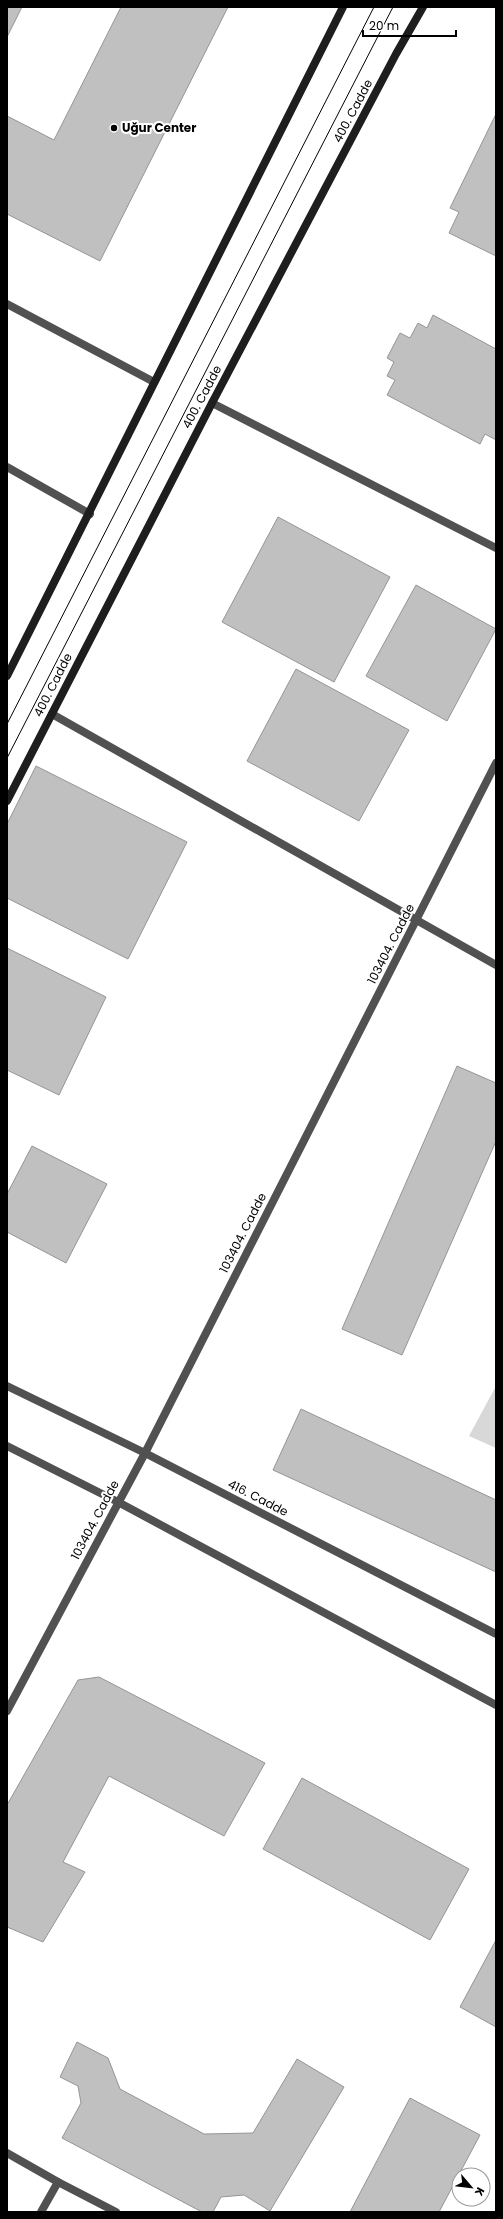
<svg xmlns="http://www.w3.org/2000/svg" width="503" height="2219" font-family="Poppins,sans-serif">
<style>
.green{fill:#d8d8d8}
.building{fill:#c0c0c0;stroke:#959595}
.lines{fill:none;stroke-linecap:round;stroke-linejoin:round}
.minor{stroke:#515151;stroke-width:8}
.tertiary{stroke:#515151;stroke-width:8}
.secondary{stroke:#1e1e1e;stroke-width:8}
.tram{stroke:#000;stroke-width:1}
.poi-dot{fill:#000;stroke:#fff;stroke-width:1.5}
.labels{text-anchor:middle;stroke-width:4;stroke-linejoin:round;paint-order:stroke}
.street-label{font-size:12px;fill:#000;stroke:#fff}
.poi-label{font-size:12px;font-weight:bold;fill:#000;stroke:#fff;text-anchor:start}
</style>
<rect width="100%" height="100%" fill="#fff"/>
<polygon class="green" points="496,1386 496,1448 469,1436"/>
<g class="building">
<polygon points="7,7 22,7 7,37"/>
<polygon points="121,7 228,7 100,261 7,214 7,116 54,140"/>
<polygon points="496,114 496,256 449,233 459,212 450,208"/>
<polygon points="433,315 496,349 496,440 485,434 480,444 387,395 395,380 387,376 394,362 387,358 400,333 410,338 418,323 427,328"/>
<polygon points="278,517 390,577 334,682 222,622"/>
<polygon points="416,585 496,629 447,721 366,676"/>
<polygon points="296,669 409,730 359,821 247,761"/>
<polygon points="36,766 187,842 128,959 7,898 7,824"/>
<polygon points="7,948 106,997 59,1095 7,1070"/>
<polygon points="457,1066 496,1083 496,1141 402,1355 342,1329"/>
<polygon points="32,1146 107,1184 66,1263 7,1232 7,1194"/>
<polygon points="301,1409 496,1500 496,1572 273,1470"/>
<polygon points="99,1677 265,1763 224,1836 109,1776 63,1862 85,1872 43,1942 7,1927 7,1805 78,1680"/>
<polygon points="302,1778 469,1869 430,1940 263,1849"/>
<polygon points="496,1940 496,2027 460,2007"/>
<polygon points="77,2042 108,2058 120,2089 204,2134 253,2133 297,2059 344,2087 270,2211 244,2195 221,2197 213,2212 202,2212 62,2138 81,2103 78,2086 60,2077"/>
<polygon points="410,2098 480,2135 439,2212 350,2212"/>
</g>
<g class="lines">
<g class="minor">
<polyline points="7,304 154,382"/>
<polyline points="212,403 496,548"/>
<polyline points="7,467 90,514"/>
<polyline points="52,714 496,965"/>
<polyline points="7,1711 145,1453 496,763"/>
<polyline points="7,2153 58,2182 116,2212"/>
<polyline points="41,2212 58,2182"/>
</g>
<g class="tertiary">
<polyline points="7,1386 145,1453 496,1634"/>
<polyline points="7,1446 118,1502 496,1705"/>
</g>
<g class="secondary">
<polyline points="7,676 343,7"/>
<polyline points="7,801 212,403 396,54 423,7"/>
</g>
<g class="tram">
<polyline points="7,724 374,7"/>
<polyline points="7,758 393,7"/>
</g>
</g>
<circle class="poi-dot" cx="114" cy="128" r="4"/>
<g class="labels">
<g class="street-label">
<text transform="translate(353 111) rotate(-62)" y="4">400. Cadde</text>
<text transform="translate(202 397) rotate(-62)" y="4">400. Cadde</text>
<text transform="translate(53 685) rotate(-63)" y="4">400. Cadde</text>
<text transform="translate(391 944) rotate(-63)" y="4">103404. Cadde</text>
<text transform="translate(243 1233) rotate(-63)" y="4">103404. Cadde</text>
<text transform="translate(258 1498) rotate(27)" y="4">416. Cadde</text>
<text transform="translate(95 1520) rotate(-62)" y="4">103404. Cadde</text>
</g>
<g class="poi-label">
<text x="122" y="132">Uğur Center</text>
</g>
</g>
<rect width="503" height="2219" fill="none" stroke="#000000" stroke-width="16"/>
<g transform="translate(471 2187) rotate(118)"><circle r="19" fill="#ffffff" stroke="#999999"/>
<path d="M0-3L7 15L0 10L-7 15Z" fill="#000000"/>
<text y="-6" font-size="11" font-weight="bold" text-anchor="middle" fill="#000000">K</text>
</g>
<path d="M363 30v6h93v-6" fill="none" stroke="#000000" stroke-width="2"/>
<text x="369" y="30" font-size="12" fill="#000000" stroke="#ffffff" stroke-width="3" paint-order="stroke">20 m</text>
</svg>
